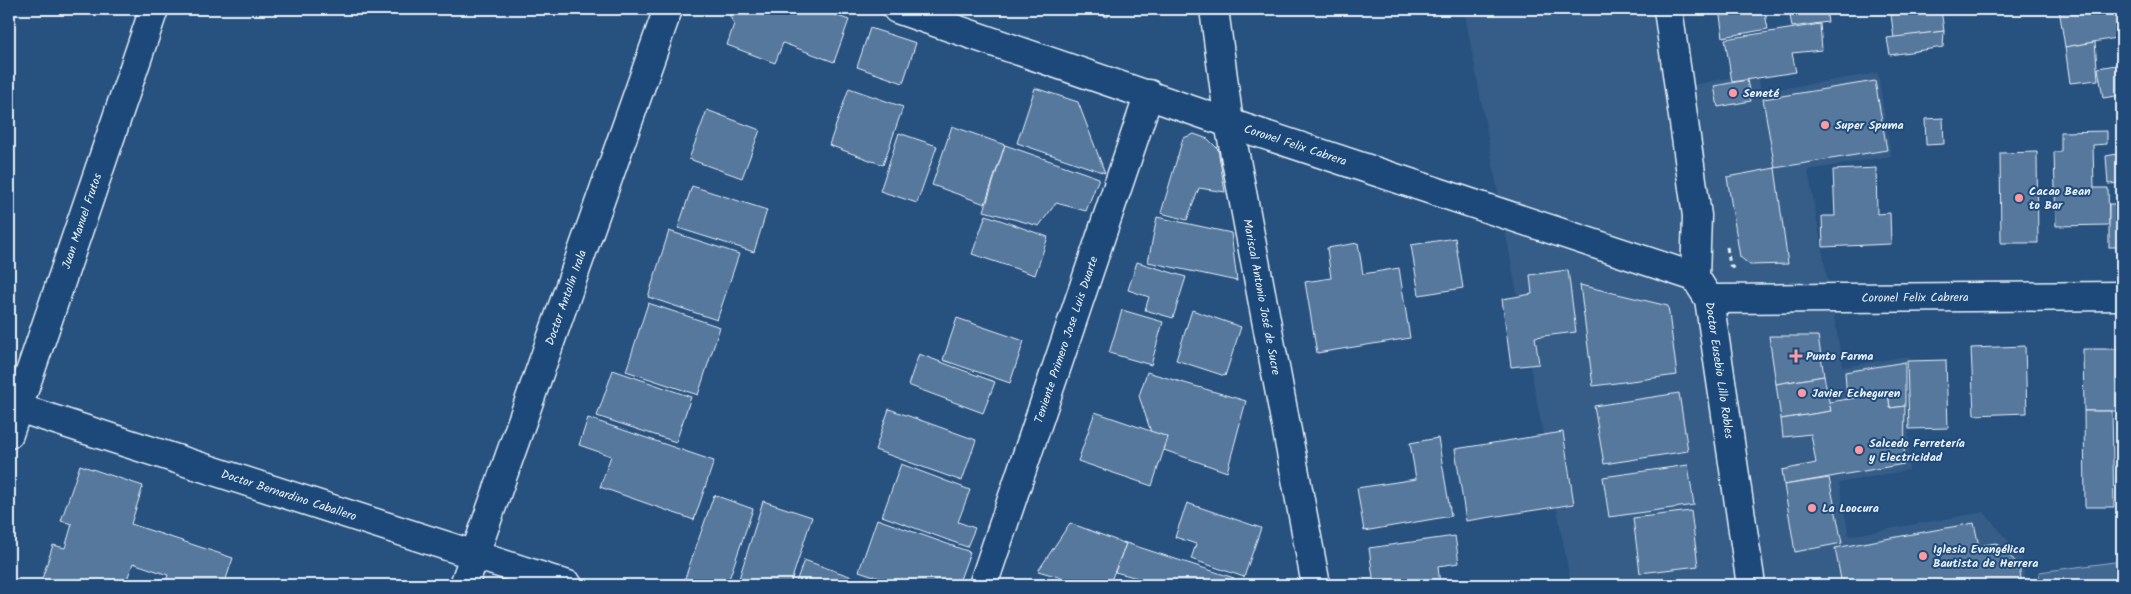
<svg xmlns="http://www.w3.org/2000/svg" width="2131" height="594" font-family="Kalam,sans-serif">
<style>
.built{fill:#355d88}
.green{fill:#436891;stroke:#96acc4}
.building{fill:#57789d;stroke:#e8f1f8}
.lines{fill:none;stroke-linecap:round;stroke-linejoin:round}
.street-casing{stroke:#e8f1f8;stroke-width:31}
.secondary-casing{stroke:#e8f1f8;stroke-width:31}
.path{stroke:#e8f1f8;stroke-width:3;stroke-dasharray:5 4;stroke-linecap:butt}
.street{stroke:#1f4a7a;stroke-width:28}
.secondary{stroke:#1f4a7a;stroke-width:28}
.poi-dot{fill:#ff9aa2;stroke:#1f4a7a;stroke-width:2}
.labels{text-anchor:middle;stroke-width:4;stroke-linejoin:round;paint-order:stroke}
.poi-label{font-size:12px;font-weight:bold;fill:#e8f1f8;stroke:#1f4a7a;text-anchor:start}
.street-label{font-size:12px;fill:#e8f1f8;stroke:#1f4a7a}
</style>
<rect width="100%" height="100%" fill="#27517f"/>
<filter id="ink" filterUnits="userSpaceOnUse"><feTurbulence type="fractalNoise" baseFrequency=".02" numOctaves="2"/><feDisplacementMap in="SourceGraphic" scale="10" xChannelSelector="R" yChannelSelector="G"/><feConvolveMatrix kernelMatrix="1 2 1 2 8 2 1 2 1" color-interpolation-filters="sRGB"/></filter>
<g filter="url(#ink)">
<polygon class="built" points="1464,9 1675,9 1688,86 1758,72 1761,92 1878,73 1891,156 1808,170 1843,367 1909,356 1909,470 1839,483 1849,536 1984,512 2022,557 2026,585 1571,585"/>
<polygon class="green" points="2122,561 2122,585 2040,585 2039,572"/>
<g class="building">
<polygon points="726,9 818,9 849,20 834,62 783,43 775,63 727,45 734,24"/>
<polygon points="1081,9 1111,9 1108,17"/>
<polygon points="1719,9 1764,9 1768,29 1723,37"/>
<polygon points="1789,9 1826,9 1828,22 1792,27"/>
<polygon points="1941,9 1944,31 1894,38 1891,15"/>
<polygon points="2059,9 2122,9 2122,37 2065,47"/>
<polygon points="1820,24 1822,50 1792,53 1796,72 1732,82 1725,39"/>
<polygon points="870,28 916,43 903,83 857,67"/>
<polygon points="1944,31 1943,47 1890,55 1887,38"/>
<polygon points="2095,42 2098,80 2070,83 2065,47"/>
<polygon points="2122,64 2122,95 2103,98 2098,68"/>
<polygon points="1747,80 1751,101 1718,107 1714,86"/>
<polygon points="1875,81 1887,150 1775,168 1763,99"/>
<polygon points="849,88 903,107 883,165 829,145"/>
<polygon points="1035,88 1078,102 1105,173 1017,143"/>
<polygon points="707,110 760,130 742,178 689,159"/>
<polygon points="1943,118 1944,144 1926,145 1925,119"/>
<polygon points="952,126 1005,145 985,204 932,185"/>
<polygon points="2107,131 2107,144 2093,145 2094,188 2108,188 2109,225 2056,226 2054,152 2061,152 2061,132"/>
<polygon points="899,133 937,146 917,203 880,191"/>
<polygon points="1194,134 1208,139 1218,149 1225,192 1199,188 1187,220 1161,213 1183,138"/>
<polygon points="1005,145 1099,178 1086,211 1056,203 1039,226 984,211"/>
<polygon points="2037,152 2038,243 2001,243 2000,153"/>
<polygon points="2122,153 2122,183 2108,184 2106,156"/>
<polygon points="1775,168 1788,264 1750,265 1740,257 1727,177"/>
<polygon points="1876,168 1877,214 1890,213 1891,244 1823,247 1822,216 1835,216 1833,170"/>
<polygon points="692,186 767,210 754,252 678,228"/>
<rect x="2109" y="204" width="13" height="43"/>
<polygon points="986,215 1048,237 1035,275 972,254"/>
<polygon points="1157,217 1231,233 1237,281 1148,262"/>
<polygon points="669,231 739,254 717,320 648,297"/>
<polygon points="1455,238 1463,288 1419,295 1411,245"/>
<polygon points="1358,243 1363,274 1399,268 1410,338 1317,353 1305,282 1331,278 1327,248"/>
<polygon points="1137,262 1186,277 1173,318 1145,310 1149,297 1128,290"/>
<polygon points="1568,270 1576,332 1535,337 1539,364 1511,367 1502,299 1532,294 1530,275"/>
<polygon points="1580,285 1668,306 1677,375 1593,386"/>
<polygon points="648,303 720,327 698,395 626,371"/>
<polygon points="1122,310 1163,322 1151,365 1109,353"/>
<polygon points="1192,310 1241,327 1225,376 1176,360"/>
<polygon points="957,318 1024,341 1010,383 943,360"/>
<polygon points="1769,336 1818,336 1824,376 1776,384"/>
<polygon points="2025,346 2027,413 1974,415 1971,348"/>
<polygon points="2083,349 2120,349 2120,411 2084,411"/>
<polygon points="919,354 995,382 983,413 908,385"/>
<polygon points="1946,360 1948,428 1909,429 1907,361"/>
<polygon points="1905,362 1905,406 1890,408 1888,393 1847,399 1845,372"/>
<polygon points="613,370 691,397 676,442 597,416"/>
<polygon points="1147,372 1246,401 1227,472 1164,450 1168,437 1151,432 1139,396"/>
<polygon points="1824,376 1831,411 1781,419 1776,384"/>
<polygon points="1679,393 1688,451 1604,464 1594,406"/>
<polygon points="1888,393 1890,408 1905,406 1904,464 1784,485 1782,470 1816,463 1811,434 1783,437 1781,419 1831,411 1829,402"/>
<polygon points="889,409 976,440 962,481 875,450"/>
<polygon points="2084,411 2112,411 2114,507 2085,507"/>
<polygon points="1095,412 1168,437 1152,486 1078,461"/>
<polygon points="588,418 714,461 694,520 600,487 611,456 579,445"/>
<polygon points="1563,432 1574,504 1466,521 1455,449"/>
<polygon points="1438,438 1451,516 1364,531 1357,488 1416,479 1410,443"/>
<polygon points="901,464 970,490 958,522 975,528 967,547 882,516"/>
<polygon points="80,465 143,486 131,524 233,558 224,585 165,585 168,575 133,563 125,585 40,585 53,545 65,548 72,524 61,521"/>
<polygon points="1688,465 1694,505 1609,517 1603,477"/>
<polygon points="1829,478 1842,543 1795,552 1784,485"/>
<polygon points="714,495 753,509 727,585 698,585 684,581"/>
<polygon points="763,501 812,517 790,585 737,585"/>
<polygon points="1187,503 1261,528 1244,577 1191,559 1196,544 1175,537"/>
<polygon points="1691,511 1698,566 1640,573 1633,518"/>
<polygon points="877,519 970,552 958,585 900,585 859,571"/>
<polygon points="1070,523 1126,544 1109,585 1087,585 1038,571"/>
<polygon points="1974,523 1979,546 1996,543 2019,565 2022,585 1842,585 1835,548"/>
<polygon points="1455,536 1459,563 1438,566 1440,585 1374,585 1369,548"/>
<polygon points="1123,542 1234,578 1231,585 1143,585 1145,580 1115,572 1126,544"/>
<polygon points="804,560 875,585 795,585"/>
</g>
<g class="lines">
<defs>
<g id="street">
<path id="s1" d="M897,9L1229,123L1695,277"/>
<path id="s2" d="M1214,9L1229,123L1316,585"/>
<path id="s3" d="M1709,299L2122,296"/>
<path id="s4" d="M9,405L568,585"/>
<path id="s5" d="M9,434L154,9"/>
<path id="s6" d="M983,585L1149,94"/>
</g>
<g id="secondary">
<path id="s7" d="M1668,9L1697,216L1695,277L1709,299L1751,585"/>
<path id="s8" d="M464,585L668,9"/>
</g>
</defs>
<use href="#street" class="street-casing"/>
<use href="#secondary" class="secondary-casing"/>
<polyline class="path" points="1727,247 1730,265 1734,269"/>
<use href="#street" class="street"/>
<use href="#secondary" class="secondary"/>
</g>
</g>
<g class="poi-dot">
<circle cx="1733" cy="93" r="5"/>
<circle cx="1825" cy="125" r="5"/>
<circle cx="2019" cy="198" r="5"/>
<path d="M1793.5 348.5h5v5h5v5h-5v5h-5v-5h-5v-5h5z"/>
<circle cx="1802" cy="393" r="5"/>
<circle cx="1859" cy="450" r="5"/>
<circle cx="1812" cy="508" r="5"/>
<circle cx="1923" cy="556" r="5"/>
</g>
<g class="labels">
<g class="poi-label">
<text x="1743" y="97">Seneté</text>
<text x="1835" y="129">Super Spuma</text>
<text x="2029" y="195">Cacao Bean<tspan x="2029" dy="14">to Bar</tspan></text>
<text x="1806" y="360">Punto Farma</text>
<text x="1812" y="397">Javier Echeguren</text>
<text x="1869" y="447">Salcedo Ferretería<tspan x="1869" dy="14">y Electricidad</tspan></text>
<text x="1822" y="512">La Loocura</text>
<text x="1933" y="553">Iglesia Evangélica<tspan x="1933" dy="14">Bautista de Herrera</tspan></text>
</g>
<g class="street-label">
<text dy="4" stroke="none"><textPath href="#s1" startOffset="421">Coronel Felix Cabrera</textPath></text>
<text dy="4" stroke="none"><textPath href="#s5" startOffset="225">Juan Manuel Frutos</textPath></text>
<text dy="4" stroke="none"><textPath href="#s8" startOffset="305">Doctor Antolín Irala</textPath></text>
<text dy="4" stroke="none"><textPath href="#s2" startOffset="292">Mariscal Antonio José de Sucre</textPath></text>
<text dy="4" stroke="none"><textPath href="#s3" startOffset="206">Coronel Felix Cabrera</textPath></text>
<text dy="4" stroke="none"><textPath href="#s6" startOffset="259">Teniente Primero Jose Luis Duarte</textPath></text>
<text dy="4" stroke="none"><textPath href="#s7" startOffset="368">Doctor Eusebio Lillo Robles</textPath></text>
<text dy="4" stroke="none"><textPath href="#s4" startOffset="294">Doctor Bernardino Caballero</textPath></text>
</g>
</g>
<rect width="2131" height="594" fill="none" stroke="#1f4a7a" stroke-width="30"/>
<rect x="15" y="15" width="2101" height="564" fill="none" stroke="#e8f1f8" stroke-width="2" filter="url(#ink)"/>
</svg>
